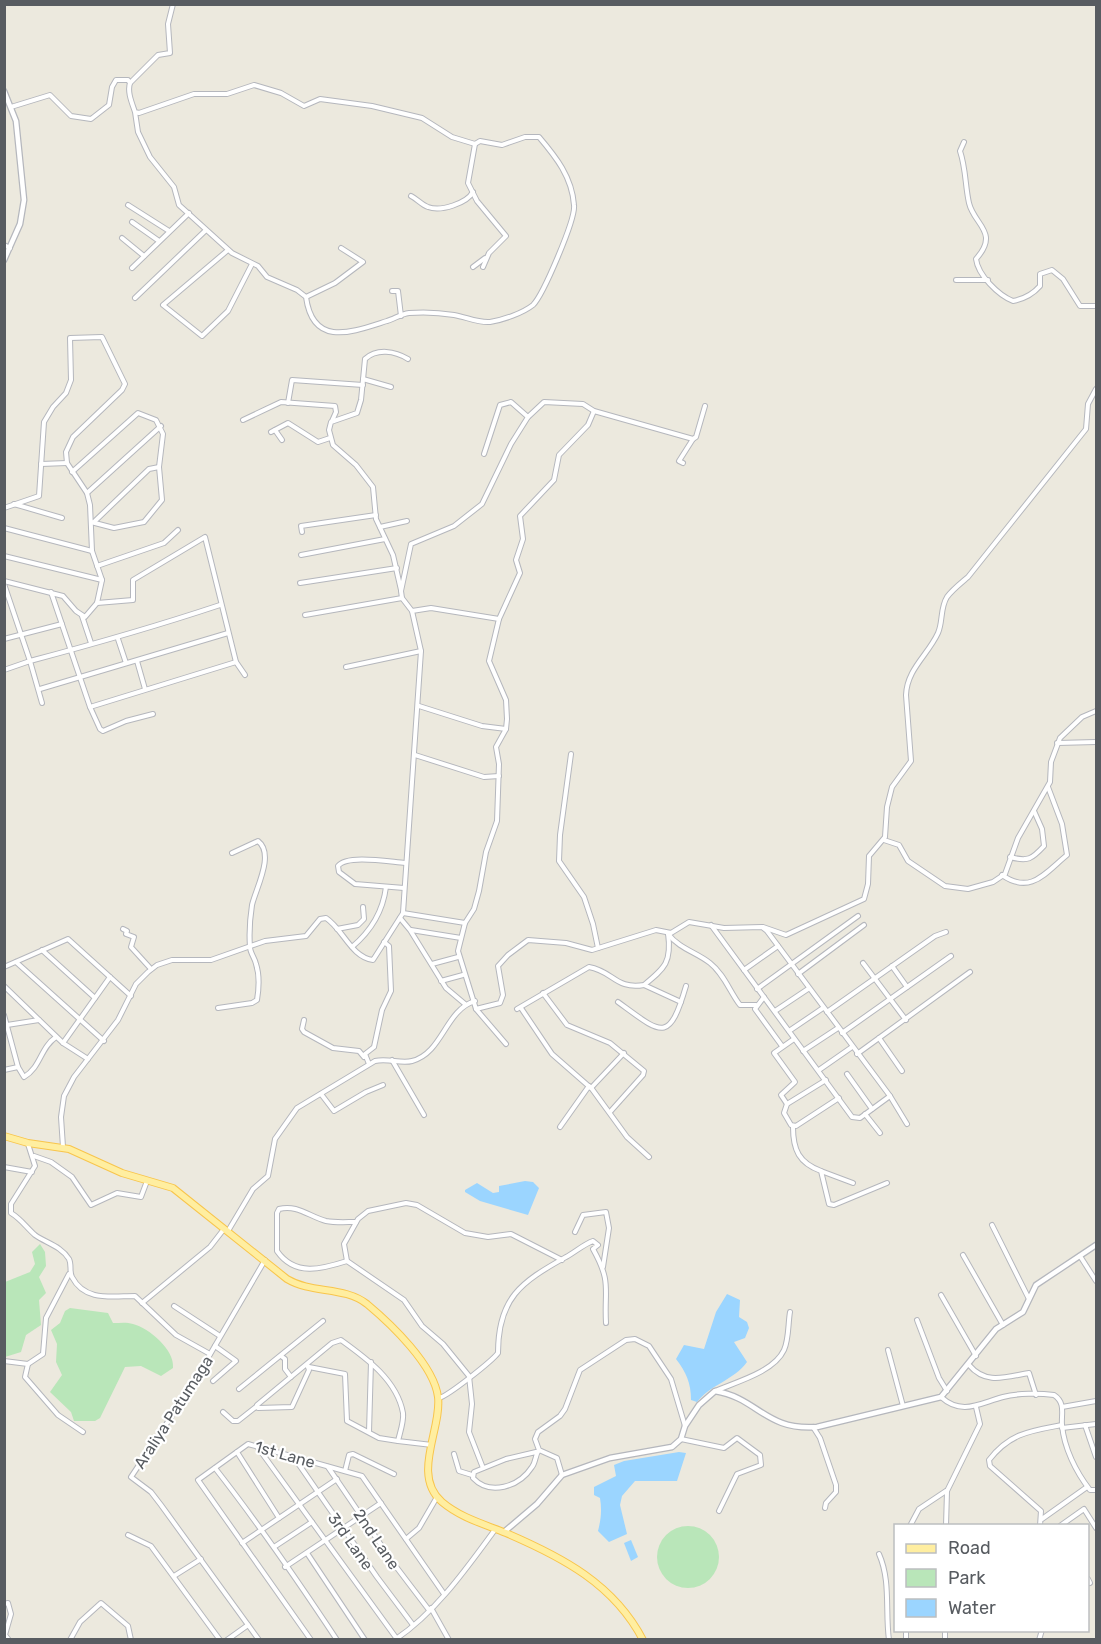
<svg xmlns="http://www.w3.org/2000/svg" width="1101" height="1644" font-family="Rubik,sans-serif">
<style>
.green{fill:#b9e6b9}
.water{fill:#9bd5ff}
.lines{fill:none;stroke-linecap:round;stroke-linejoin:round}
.minor-casing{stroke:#b5b7bd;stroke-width:6}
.tertiary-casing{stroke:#b5b7bd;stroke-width:7}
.primary-casing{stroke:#f8c54c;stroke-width:8}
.minor{stroke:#fff;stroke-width:4}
.tertiary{stroke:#fff;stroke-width:4.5}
.primary{stroke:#ffeea0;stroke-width:6}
.labels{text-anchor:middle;stroke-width:4.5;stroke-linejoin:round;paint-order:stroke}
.street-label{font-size:16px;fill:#585c61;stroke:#fff}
</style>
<rect width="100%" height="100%" fill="#ece9de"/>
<g class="green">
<polygon points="40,1244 45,1252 46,1266 39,1277 46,1293 39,1300 41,1325 26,1335 21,1352 5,1357 5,1282 30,1272 35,1264 32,1252"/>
<path d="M70,1308L108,1313L113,1323C120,1323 127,1322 133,1324C149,1328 175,1350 173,1368L161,1376L141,1366L125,1367L100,1418L95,1421H74L71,1412L50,1392L62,1375L56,1362L57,1344L51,1330L60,1323L65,1311Z"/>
<circle cx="688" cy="1557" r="31"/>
</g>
<g class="water">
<polygon points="525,1181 533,1182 539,1188 528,1215 480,1201 465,1192 465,1190 477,1183 493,1193 499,1192 499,1186"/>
<path d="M727,1294L740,1300L739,1317L747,1322L749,1328L745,1338L734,1342L747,1362C734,1380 710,1385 697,1402L691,1400C691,1383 686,1372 676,1359L684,1345L704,1349L716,1312Z"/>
<path d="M679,1452L686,1453L677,1481H635L622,1496L620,1505L627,1534L609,1542L598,1531C601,1519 602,1510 600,1498L594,1495V1487L616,1476L614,1465L624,1461Z"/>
<polygon points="631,1540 638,1557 631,1561 624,1543"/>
</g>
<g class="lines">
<defs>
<g id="minor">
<polyline points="130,83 158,55 170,53 168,24 173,4"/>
<path d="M11,107L50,95L71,116L91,119L109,105L112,87L116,80H128L130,83C127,92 132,103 135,112L139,113L194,94H227L254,85L281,93L304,106L320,99L372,106L422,118L452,137L475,144L480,141L502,145L525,137H539C556,157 572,177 574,205C576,219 543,295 533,305C523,313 503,320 490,322C478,323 466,317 454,315C442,313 422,312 409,313C401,314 394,319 387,321C352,332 313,348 306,297L297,290L267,277L258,266L232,253L179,205L174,187L150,157L138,132L135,112"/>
<path d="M964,142L960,151C966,169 965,185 969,203C974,225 1000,232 976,259C978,275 998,295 1013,301C1024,299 1033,294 1040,286V274L1052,270L1063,279L1080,306H1096"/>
<polyline points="475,144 468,183 477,201 506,236 489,253 483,267"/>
<path d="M411,196C417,199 422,205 428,207C441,212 467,203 473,192"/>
<polyline points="128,205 169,231"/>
<polyline points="132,222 159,241"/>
<polyline points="122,238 144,256"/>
<polyline points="4,245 10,248"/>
<polyline points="228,250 163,305 202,336 228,311 252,264"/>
<polyline points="473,267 485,258"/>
<polyline points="132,268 189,213"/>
<polyline points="956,280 988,280"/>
<polyline points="392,291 398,291 401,316"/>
<polyline points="306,297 335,283 363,262 341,248"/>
<polyline points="135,298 205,231"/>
<polyline points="363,379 391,387"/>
<polyline points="288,403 292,380 363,385"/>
<polyline points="243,420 281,402 335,406 336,412 332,421"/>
<polyline points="275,430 282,440"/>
<polyline points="271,432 288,423 318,442 330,438"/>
<polyline points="484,454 500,405 511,402 528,417"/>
<polyline points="683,463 679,461 693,439"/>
<polyline points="41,464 67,463"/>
<polyline points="72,472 138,413 156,420 163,434 159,467 162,500 144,522 114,528 91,522"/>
<polyline points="87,493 161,426"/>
<polyline points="14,504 62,518"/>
<polyline points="4,508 39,496 44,422 53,407 66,393 71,380 70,338 102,337 125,384 122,390 73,437 66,452 67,463 87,493 90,505 92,551 102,580 97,603 85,617 76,611 63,596 4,581"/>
<polyline points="95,521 149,469 159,467"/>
<polyline points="380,527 407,521"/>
<polyline points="4,528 92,551"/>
<polyline points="302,532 301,526 376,515"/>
<polyline points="301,555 385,539"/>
<polyline points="4,556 102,580"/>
<polyline points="97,566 164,543 178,530"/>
<polyline points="300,583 397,568"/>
<path d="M4,584L30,661C94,644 157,626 220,605"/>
<path d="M401,590L393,555L376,519L373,487L356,465L333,445L329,430L331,422L357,413L361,400L365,359C377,348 395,351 408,359"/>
<polyline points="51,592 90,707 100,729 103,731 126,721 153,714"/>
<polyline points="97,603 133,600 133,580 205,537 236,662 245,675"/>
<polyline points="412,611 402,598 401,591 411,544 454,526 482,504 511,444 528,417 544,402 583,404 594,411 693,439 696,437 705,406"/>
<polyline points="305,615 402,598"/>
<polyline points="82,616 91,643"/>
<polyline points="499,619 520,573 516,560 523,539 520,516 554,480 559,455 588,425 594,411"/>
<polyline points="4,639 62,624"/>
<polyline points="118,639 126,663"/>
<polyline points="137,661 145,689"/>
<polyline points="346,667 421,651"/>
<polyline points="4,670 30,661 42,703"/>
<polyline points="40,689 228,633"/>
<polyline points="419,706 482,726 506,729"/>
<polyline points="90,707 236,662"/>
<polyline points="1057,743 1096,742"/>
<polyline points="571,754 560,835 559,861 584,897 593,924 598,948"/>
<polyline points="415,755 484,777 499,776"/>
<polyline points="884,840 899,845 908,861 945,886 968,889 993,882 1005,874 1018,838 1050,782 1051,762 1060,738 1082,717 1096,711"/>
<path d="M1010,857C1028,862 1032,859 1044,846L1042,829L1034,811"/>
<path d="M1002,875C1031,895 1045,873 1067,855L1062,824L1048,787"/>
<path d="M404,888L355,884L339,872L338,866C347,854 390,862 405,863"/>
<polyline points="403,913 465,923"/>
<polyline points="400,918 410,930 446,988 465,1004"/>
<polyline points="711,925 852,1117 860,1118 890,1096"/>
<path d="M763,927L786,935L864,899L868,884L869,856L885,837L887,807L892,787L911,761L906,695C907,669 928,655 938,633C943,622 940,608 947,597C952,590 961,583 968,577L1086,429L1088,404L1096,389"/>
<polyline points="123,929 127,931 126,934 134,937 131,947 151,969"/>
<polyline points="337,929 358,925 364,919 363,907"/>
<polyline points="411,930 461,938"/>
<path d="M668,934C680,949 696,952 710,963C724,974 730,992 740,1005H756"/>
<path d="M352,947C371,931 383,911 386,887"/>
<polyline points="42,950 95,998"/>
<polyline points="16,962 104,1041"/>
<polyline points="863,963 906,1020"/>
<polyline points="432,964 458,957"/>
<polyline points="892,966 907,987"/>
<polyline points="4,967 68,939 131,996"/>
<polyline points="744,970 778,946"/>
<polyline points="798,974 864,925"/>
<polyline points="441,981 463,975"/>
<polyline points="644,985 681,1002"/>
<polyline points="4,986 63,1043 88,1059"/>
<polyline points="757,989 858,916"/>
<polyline points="543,993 567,1025 610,1043 644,1071 643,1075 610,1112"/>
<polyline points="764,997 755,1009 782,1046"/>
<path d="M618,1002C662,1034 669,1044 686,986"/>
<path d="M218,1008L252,1003L257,1000C259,988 260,976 256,964C255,958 250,953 250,947C249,934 250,918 252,905C256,888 275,854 258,841L232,853"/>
<polyline points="521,1008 552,1054 592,1089 627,1137 649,1157"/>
<polyline points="476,1009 506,1044"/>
<path d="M517,1009L589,967C613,971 616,990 644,985C665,968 672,962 668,933"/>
<polyline points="775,1011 808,989"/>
<polyline points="827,1012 935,936 946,932"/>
<path d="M4,1015L18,1067L24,1077C41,1067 40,1048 56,1037"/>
<polyline points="304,1020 302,1029 304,1032 333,1048 359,1051 364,1057"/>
<polyline points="7,1025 39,1020"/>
<polyline points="789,1031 823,1008"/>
<polyline points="842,1033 951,956"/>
<polyline points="879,1038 902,1071"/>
<polyline points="63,1043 110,977"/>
<polyline points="803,1051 838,1028"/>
<polyline points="857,1054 970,972"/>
<polyline points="392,1060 424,1115"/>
<polyline points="369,1064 365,1054 374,1047 382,1010 391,991 389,946 384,942"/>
<polyline points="4,1070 18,1067"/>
<polyline points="819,1070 852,1047"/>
<polyline points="847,1074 872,1109"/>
<polyline points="826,1080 787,1104 784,1113 791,1125 796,1126 839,1098"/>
<polyline points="591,1088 624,1053"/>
<polyline points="321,1094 334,1111 366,1092 383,1085"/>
<polyline points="787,1104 781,1095 795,1082 774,1053 794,1039"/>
<polyline points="865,1114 880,1133"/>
<polyline points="560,1127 589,1086"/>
<path d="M793,1127C793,1150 799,1163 821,1171L829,1204L834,1205L887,1183"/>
<path d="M28,1144L35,1166L11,1204V1213C21,1219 26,1227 35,1235C46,1243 61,1246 69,1259C72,1265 69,1271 72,1277C85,1302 112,1296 135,1296L176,1335L210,1354"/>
<path d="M63,1147L61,1117L64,1096L74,1077L118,1020L136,984L148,972L157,965L172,960H211L265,941L306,936L320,919L326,918C343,929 351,957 373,960L403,913L421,651L412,611L431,608L499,619L489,661L506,700L507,719L506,729L496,747L499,764L497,821L486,852L479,891L474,909L465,923L458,951L476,1009L500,1003L503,995L498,966L508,955L528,940L566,943L592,950L656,930L671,933L689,922L724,928L762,927L767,931L890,1096L907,1124"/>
<polyline points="34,1156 51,1162 72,1177 91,1205 117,1193 141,1197 147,1181"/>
<polyline points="4,1167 32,1172"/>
<polyline points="821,1171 853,1183"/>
<polyline points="992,1225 1029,1299"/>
<path d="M228,1231L253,1189L268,1176L275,1139L297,1108L375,1061C388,1058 401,1064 412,1061C443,1053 445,1010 475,1001"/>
<polyline points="575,1232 583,1215 606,1212 609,1228 603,1267"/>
<polyline points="963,1255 1003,1325"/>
<polyline points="1080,1256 1096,1281"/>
<path d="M347,1261C322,1269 295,1277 277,1251V1213L279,1209C297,1204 310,1217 326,1221C336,1223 347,1222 356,1222"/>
<polyline points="941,1295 976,1356"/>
<polyline points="142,1303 210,1247 224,1229"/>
<polyline points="174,1306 220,1336"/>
<polyline points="917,1320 939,1378 947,1391"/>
<polyline points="888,1350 903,1406"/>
<polyline points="281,1356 285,1359 285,1369 291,1377"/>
<polyline points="4,1361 28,1364 43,1354 46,1318 69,1274"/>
<polyline points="28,1364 25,1377 58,1415 83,1432"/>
<path d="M307,1364L309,1370L292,1407L258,1408L257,1405L332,1343L341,1340C366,1358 397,1380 403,1413C404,1422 400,1432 398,1441L432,1445"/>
<path d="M969,1365C986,1385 1005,1377 1029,1373L1036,1395"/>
<polyline points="309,1367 345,1374 347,1421 379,1438 398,1441"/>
<polyline points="213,1381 236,1361 215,1346"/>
<polyline points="239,1389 323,1321"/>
<path d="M715,1391C736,1382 774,1372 784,1350C789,1339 788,1323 790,1312"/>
<path d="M941,1397C962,1416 980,1403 1003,1397C1018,1393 1039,1393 1054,1395C1066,1403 1061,1414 1062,1425C1064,1448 1076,1472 1090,1490H1096"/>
<path d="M439,1398C448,1396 492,1361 498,1353C498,1298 521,1282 566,1257C574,1253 584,1244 593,1241L598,1245L593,1249C612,1283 604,1289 606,1323"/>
<polyline points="1062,1407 1096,1401"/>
<polyline points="223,1412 233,1421 238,1421 257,1406"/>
<polyline points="1085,1425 1096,1457"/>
<polyline points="813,1427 820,1438 836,1485 836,1492 826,1503 825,1508"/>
<polyline points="1062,1428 1096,1424"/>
<polyline points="369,1432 371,1362"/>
<polyline points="681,1439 724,1448 737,1438 760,1455 761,1465 737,1474 719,1511"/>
<polyline points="256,1445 397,1639"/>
<polyline points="237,1452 279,1518"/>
<path d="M536,1452L506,1459L474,1472L473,1478C490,1496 519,1487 532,1467C536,1462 535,1455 539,1450"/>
<polyline points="454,1454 459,1471 472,1475"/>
<polyline points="293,1456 377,1577 413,1625"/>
<polyline points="328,1467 394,1564 429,1610"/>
<path d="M215,1468C258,1523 298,1581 337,1640"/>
<polyline points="483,1468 469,1432 472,1404 469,1376 443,1344 422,1326 404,1300 347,1261 344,1244 358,1219 368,1211 406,1203 417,1205 465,1233 488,1237 511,1234 562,1260"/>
<polyline points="345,1471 349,1455 353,1454 394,1474"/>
<polyline points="562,1475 557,1458 539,1450 535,1439 538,1432 560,1416 565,1409 580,1370 626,1340 635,1339 649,1346 671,1379 685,1426"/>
<polyline points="1042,1519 1087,1487"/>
<polyline points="910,1526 919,1509 946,1491"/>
<polyline points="946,1526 947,1491 980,1424 976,1407"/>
<path d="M1040,1526L1041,1511L990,1466L989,1460C1010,1433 1030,1431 1062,1425"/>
<polyline points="1060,1526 1084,1509 1096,1528"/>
<polyline points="128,1535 151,1546 220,1640"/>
<polyline points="406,1539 419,1528 437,1497"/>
<polyline points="242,1543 337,1479"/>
<polyline points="274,1547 312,1522"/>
<polyline points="307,1553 365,1640"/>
<path d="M879,1554C891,1581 885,1611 889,1640"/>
<polyline points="285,1567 381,1503"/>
<polyline points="174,1576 201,1559"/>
<polyline points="1088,1579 1090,1583"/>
<polyline points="4,1604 8,1603 11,1614 5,1635 9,1640"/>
<polyline points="431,1608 449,1640"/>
<polyline points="906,1630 906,1640"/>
<path d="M396,1639C436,1612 466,1569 494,1531"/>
<polyline points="70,1640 80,1622 101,1603 128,1626 131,1640"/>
<polyline points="227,1640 248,1625"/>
<polyline points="259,1640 161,1505 151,1492 131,1477 191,1387 265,1260"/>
<polyline points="311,1640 198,1480 248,1444 362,1476 444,1594"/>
<polyline points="945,1640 945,1630"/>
<polyline points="1039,1640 1042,1630"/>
</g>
<g id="tertiary">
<polyline points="4,91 16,121 24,200 20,224 4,260"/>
<path d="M504,1532L537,1504L562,1475L610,1458L672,1447L681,1439L685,1426L699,1405L715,1391C758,1398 765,1431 817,1427L941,1397L996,1329L1023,1312L1036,1285L1096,1245"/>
</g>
<path id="primary" d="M4,1136L28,1143L69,1149L122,1173L173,1188L287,1279C312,1294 344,1286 367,1304C391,1324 434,1365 438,1397C442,1429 411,1475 442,1502C461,1518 484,1524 506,1533C562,1557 614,1584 643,1640"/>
</defs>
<use href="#minor" class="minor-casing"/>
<use href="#tertiary" class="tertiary-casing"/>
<use href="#primary" class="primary-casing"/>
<use href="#minor" class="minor"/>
<use href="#tertiary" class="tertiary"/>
<use href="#primary" class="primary"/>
</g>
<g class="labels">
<g class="street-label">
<text transform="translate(173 1412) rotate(-57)" y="6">Araliya Patumaga</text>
<text transform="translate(285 1454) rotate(16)" y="6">1st Lane</text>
<text transform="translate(377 1539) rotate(56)" y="6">2nd Lane</text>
<text transform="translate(351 1541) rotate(55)" y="6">3rd Lane</text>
</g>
</g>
<rect width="1101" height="1644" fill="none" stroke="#585c61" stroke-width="12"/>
<rect x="894" y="1524" width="195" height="108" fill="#ffffff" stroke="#bcbec0" stroke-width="1.5"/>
<rect x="906" y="1544" width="30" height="9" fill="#ffeea0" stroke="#bcbec0" stroke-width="1.5"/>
<text x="948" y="1554" font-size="18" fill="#585c61">Road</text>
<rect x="906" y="1569" width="30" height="18" fill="#b9e6b9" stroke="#bcbec0" stroke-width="1.5"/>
<text x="948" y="1584" font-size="18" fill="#585c61">Park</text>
<rect x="906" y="1599" width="30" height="18" fill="#9bd5ff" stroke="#bcbec0" stroke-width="1.5"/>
<text x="948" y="1614" font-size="18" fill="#585c61">Water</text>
</svg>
